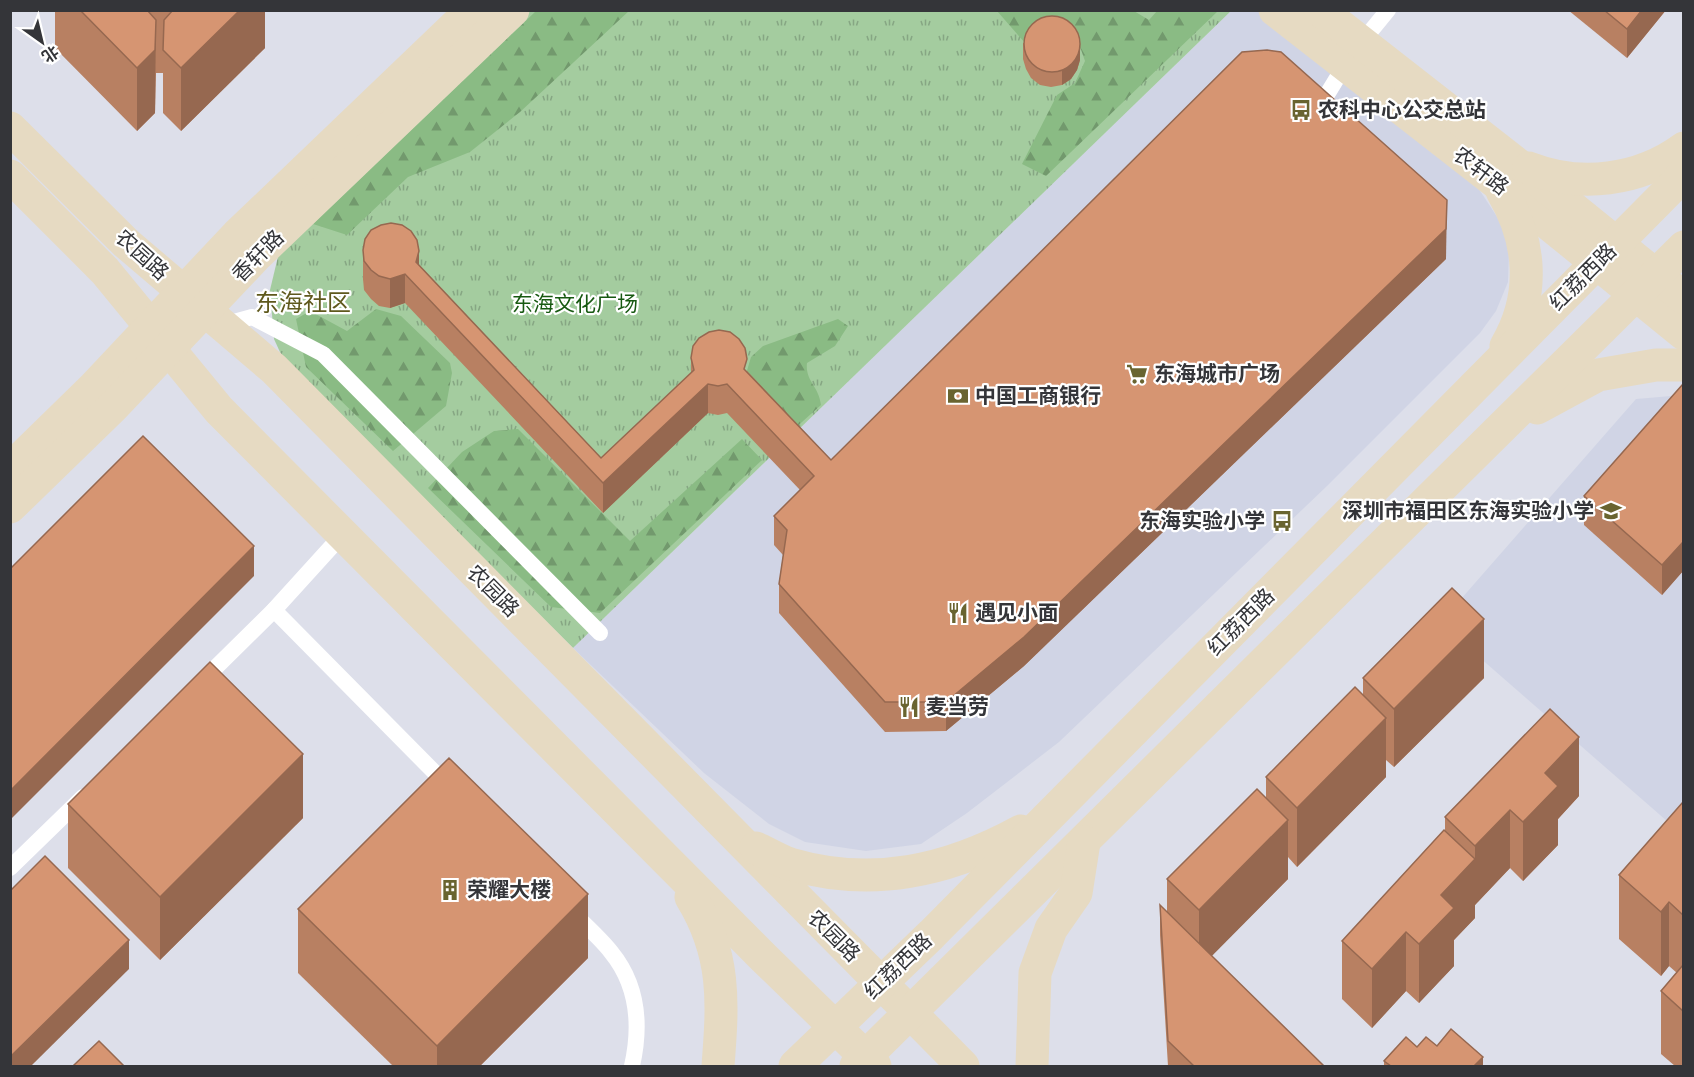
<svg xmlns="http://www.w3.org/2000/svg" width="1694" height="1077" font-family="'DM Sans','Noto Sans SC',sans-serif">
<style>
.built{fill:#d0d4e5}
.grass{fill:url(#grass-tufts)}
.forest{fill:url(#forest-firs)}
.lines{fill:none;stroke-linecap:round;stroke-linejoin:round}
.lane{stroke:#fff;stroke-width:16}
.secondary{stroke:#e6dac2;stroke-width:33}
.wall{fill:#b88062}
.shaded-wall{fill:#966850}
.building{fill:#d69572;stroke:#966850;stroke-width:1.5}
.labels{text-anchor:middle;stroke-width:4.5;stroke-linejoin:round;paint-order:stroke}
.poi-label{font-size:21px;font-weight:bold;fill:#343539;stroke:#fff;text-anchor:start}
.street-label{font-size:21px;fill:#343539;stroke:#fff}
.park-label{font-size:21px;fill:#175911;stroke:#fff}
.quarter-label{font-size:24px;fill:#5f591d;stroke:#fff}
</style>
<defs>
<pattern id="grass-tufts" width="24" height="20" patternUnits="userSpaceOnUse" patternTransform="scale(1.5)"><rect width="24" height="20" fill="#a4cc9f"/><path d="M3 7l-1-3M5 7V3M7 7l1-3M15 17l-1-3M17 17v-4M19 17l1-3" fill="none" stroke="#86a683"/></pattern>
<pattern id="forest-firs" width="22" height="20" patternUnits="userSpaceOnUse" patternTransform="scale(1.5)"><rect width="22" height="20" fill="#8abb84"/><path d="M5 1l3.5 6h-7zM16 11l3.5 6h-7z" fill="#72996d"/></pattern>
</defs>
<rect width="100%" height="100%" fill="#dddfea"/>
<g class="built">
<polygon points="1231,11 1258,11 1473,180 1505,229 1509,251 1508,282 1496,311 1480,333 1327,486 1059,742 967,813 921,844 866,851 805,842 769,824 704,773 573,648"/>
<polygon points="1683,395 1683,835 1440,623 1636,399"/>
</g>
<polygon class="grass" points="528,11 1231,11 573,648 285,363 274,339 270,290 281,244"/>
<g class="forest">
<polygon points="536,11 629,11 520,112 470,152 408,177 347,235 313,224"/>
<polygon points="997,11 1134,11 1149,20 1157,11 1218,11 1046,176 1022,164 1057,95 1075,83 1085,61 1078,41 1025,43"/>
<polygon points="376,309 401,316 450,363 452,373 446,406 393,451 306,367 296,319 310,311 347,331"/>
<path d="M838,319L848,326L835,346L807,363C805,381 819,386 821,405L783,439L746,374L751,357L763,346Z"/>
<polygon points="518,429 630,541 742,439 762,460 600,613 551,607 428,488 462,452 494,431"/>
</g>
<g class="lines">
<g class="lane">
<polyline points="1361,43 1388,10"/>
<polyline points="1317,111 1345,65"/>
<polyline points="223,325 252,317 323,354 600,633"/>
<polyline points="274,610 449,787"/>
<polyline points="200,683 274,610 343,534"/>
<polyline points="10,868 83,797"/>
<path d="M572,912C585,925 600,938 611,952C638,985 641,1026 632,1066"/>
</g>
<g class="secondary">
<polyline points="1275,10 1534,212 1684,334"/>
<polyline points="1320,10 1553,192 1684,298"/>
<polyline points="10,128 126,243 274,369 963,1066"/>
<path d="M1529,168C1580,188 1639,181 1684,148"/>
<polyline points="10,176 105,271 219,410 764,958 875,1066"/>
<path d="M1502,191C1531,240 1536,295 1506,346"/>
<polyline points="1537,408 1598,375 1656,365 1684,365"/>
<polyline points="10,469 94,387 237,235 472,10"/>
<polyline points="10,507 113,407 257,255 513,10"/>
<path d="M756,848C767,853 778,860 790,864C872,888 948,871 1021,831"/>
<path d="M691,897C726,954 723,1002 718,1066"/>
<polyline points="795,1066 932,934 1675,184 1684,173"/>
<polyline points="856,1066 1684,247"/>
<polyline points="1032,1066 1035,973 1051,929 1076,893 1084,842"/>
</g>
</g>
<g class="wall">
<polygon points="55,10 265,10 265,48 181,131 163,113 163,73 156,73 155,113 137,131 55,48"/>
<polygon points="1568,10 1666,10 1627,58"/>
<polygon points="1023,43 1080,60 1077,70 1071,79 1062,85 1051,87 1040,85 1031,78 1026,69 1023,59"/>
<polygon points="363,250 419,265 601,458 691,373 691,358 747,371 831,460 1446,259 1024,666 946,731 885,732 779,613 779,584 783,555 774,545 774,516 800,490 727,413 718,415 708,413 603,513 405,303 390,308 379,306 371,299 364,290 363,279"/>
<polygon points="1683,384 1683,571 1662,595 1584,525 1584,496"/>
<polygon points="1363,678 1484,678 1394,767 1386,760 1386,777 1297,867 1288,857 1288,879 1211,956 1324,1066 1168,1066 1160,935 1160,905 1167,913 1167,879 1266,799 1266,777 1363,695"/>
<polygon points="1579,796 1558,819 1558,845 1523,881 1510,868 1475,905 1475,918 1454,940 1454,966 1419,1003 1406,991 1372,1028 1342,999 1342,941 1445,831 1445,817"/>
<polygon points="1683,802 1683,1066 1675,1066 1661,1054 1661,991 1677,973 1669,966 1661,976 1619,939 1619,875"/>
<polygon points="68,804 303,818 160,960 68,868"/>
<polygon points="298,909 588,958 480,1066 393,1066 298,973"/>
<polygon points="1437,1046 1483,1066 1384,1066 1384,1061 1417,1047"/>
</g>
<g class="shaded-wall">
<polygon points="240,10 265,10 265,48 181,131 181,68"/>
<polygon points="1642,10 1666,10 1627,58 1627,29"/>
<polygon points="156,20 155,113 137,131 137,68"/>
<polygon points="1080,44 1080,60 1077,70 1071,79 1062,85 1062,70"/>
<polygon points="1447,200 1446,259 1024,666 946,731 946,702"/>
<polygon points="419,251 419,281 416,262"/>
<polygon points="405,274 405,303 390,308 390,279"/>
<polygon points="708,384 708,413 603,513 603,483"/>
<polygon points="1683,542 1683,571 1662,595 1662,565"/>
<polygon points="254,546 254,576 10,820 10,791"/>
<polygon points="1484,619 1484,678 1394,767 1394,709"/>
<polygon points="1386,718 1386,777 1297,867 1297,808"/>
<polygon points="1579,737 1579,796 1558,819 1558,845 1523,881 1523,822 1545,773"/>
<polygon points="303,754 303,818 160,960 160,897"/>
<polygon points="1510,810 1510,868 1475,905 1475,846"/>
<polygon points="1288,820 1288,879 1199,969 1199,910"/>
<polygon points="1475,859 1475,918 1454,940 1454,966 1419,1003 1419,944 1441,895"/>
<polygon points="588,894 588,958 480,1066 437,1066 437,1046"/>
<polygon points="1669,902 1669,966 1661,976 1661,912"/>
<polygon points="1406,932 1406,991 1372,1028 1372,969"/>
<polygon points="129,940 129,969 31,1066 10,1066 10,1057"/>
<polygon points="1483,1057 1483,1066 1474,1066"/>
</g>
<g class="building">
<polygon points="80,10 147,10 156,20 155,50 137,68"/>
<polygon points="173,10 240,10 181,68 163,50 164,20"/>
<polygon points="1604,10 1642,10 1627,29"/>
<circle cx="1052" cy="44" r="28"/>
<polygon points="1267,50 1281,52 1447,200 1446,229 1024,637 946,702 885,702 779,584 787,530 774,516 814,476 727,384 718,386 708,384 603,483 405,274 390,279 379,276 371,270 364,261 363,250 365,239 371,230 381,225 391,223 402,225 411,231 417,240 419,251 416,262 601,458 694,370 691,358 693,346 699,338 709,332 719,330 730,332 739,339 745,348 747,359 744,369 831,460 1242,52"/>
<polygon points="1683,384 1683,542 1662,565 1584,496"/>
<polygon points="143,436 254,546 10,791 10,569"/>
<polygon points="1452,588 1484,619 1394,709 1363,678"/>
<polygon points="210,662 303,754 160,897 68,804"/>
<polygon points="1355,687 1386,718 1297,808 1266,777"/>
<polygon points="1550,709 1579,737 1545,773 1558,786 1523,822 1510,810 1475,846 1445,817"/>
<polygon points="449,758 588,894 437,1046 298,909"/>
<polygon points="1257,789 1288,820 1199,910 1167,879"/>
<polygon points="1683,802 1683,915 1669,902 1661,912 1619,875"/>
<polygon points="1444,830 1475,859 1441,895 1454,908 1419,944 1406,932 1372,969 1342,941"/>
<polygon points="45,856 129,940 10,1057 10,891"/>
<polygon points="1160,905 1324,1066 1194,1066 1168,1041"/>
<polygon points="1683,965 1683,1011 1661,991"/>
<polygon points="1451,1029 1483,1057 1474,1066 1391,1066 1384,1061 1406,1037 1417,1047 1426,1037 1437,1046"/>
<polygon points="99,1041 124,1066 73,1066"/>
</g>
<defs>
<symbol id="bus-bare" viewBox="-9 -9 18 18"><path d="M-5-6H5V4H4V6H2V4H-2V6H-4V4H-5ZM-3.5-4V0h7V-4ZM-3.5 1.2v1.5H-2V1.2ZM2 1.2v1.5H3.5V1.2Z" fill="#696430" stroke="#fff" stroke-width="2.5" paint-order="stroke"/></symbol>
<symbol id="supermarket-bare" viewBox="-9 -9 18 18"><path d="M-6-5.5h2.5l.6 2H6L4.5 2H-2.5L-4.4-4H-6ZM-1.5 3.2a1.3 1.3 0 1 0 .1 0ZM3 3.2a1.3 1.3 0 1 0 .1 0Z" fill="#696430" stroke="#fff" stroke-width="2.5" paint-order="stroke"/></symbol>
<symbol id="bank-bare" viewBox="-9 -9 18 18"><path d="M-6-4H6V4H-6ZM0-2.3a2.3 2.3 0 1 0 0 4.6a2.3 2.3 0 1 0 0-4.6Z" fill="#696430" stroke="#fff" stroke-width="2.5" paint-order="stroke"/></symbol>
<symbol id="school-bare" viewBox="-9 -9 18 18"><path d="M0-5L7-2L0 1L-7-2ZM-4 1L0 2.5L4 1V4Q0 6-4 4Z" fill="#696430" stroke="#fff" stroke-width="2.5" paint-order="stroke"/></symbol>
<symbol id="restaurant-bare" viewBox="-9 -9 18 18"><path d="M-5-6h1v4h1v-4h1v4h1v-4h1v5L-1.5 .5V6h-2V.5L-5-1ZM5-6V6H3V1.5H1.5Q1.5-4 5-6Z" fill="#696430" stroke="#fff" stroke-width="2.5" paint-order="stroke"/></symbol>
<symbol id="building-bare" viewBox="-9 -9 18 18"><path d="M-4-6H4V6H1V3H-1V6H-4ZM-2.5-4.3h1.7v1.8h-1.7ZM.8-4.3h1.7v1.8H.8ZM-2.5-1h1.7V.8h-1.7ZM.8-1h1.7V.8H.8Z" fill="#696430" stroke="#fff" stroke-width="2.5" paint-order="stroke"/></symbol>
</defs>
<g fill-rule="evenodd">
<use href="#bus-bare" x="1286" y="95" width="30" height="30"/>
<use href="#supermarket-bare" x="1122" y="359" width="30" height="30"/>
<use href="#bank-bare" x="943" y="381" width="30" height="30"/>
<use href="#school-bare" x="1596" y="496" width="30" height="30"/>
<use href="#bus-bare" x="1267" y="506" width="30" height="30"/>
<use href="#restaurant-bare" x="943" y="598" width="30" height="30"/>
<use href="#restaurant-bare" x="894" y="692" width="30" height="30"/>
<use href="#building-bare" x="435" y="875" width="30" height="30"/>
</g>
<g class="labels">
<g class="poi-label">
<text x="1318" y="117">农科中心公交总站</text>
<text x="1154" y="381">东海城市广场</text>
<text x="975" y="403">中国工商银行</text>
<text x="1594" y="518" text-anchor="end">深圳市福田区东海实验小学</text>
<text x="1265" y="528" text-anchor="end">东海实验小学</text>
<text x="975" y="620">遇见小面</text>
<text x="926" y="714">麦当劳</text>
<text x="467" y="897">荣耀大楼</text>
</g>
<g class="street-label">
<text transform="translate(1481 171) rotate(38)" y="7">农轩路</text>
<text transform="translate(142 255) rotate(42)" y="7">农园路</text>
<text transform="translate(258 256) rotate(-45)" y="7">香轩路</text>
<text transform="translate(1583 277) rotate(-45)" y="7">红荔西路</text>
<text transform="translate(493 591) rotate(45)" y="7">农园路</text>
<text transform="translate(1241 622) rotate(-45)" y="7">红荔西路</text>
<text transform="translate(834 936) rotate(45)" y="7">农园路</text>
<text transform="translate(898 966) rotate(-44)" y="7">红荔西路</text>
</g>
<g class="park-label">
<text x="575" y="311">东海文化广场</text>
</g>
<g class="quarter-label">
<text x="303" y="311">东海社区</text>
</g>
</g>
<rect width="1694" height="1077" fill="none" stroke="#343539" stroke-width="24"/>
<g transform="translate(42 42) rotate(146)" stroke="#ffffff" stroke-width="4.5" paint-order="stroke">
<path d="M0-4.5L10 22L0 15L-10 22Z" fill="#343539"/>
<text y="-9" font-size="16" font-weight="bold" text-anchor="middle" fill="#343539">北</text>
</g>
</svg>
